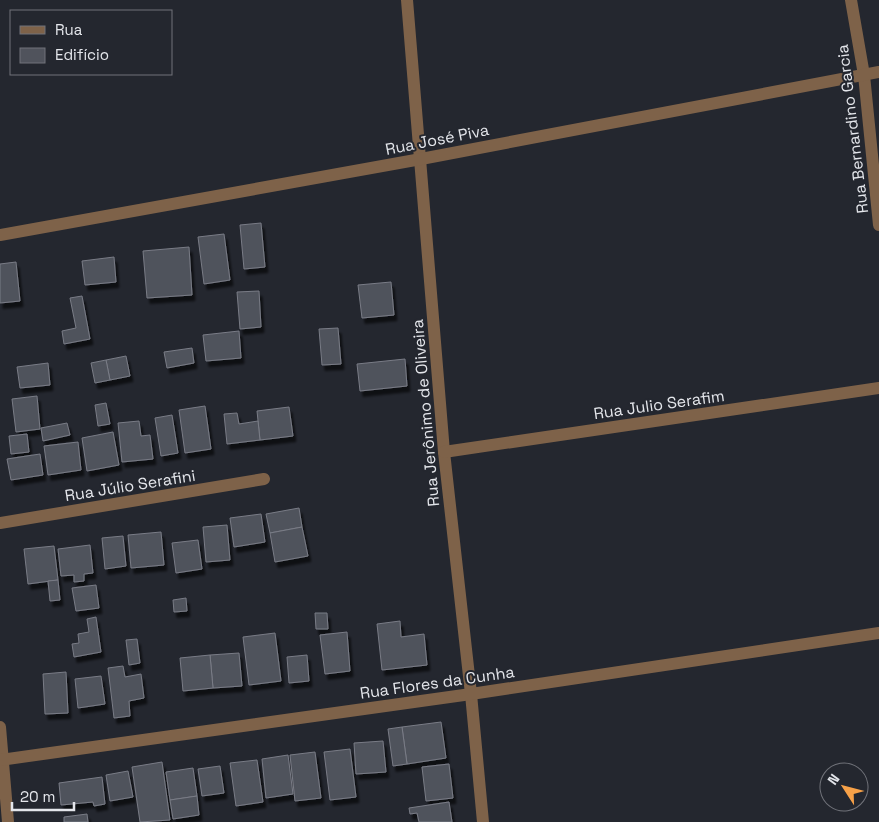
<svg xmlns="http://www.w3.org/2000/svg" width="879" height="822" font-family="'Space Grotesk',sans-serif">
<style>
.building{fill:#50535c;stroke:#797c86;filter:url(#shadow)}
.lines{fill:none;stroke-linecap:round;stroke-linejoin:round}
.minor{stroke:#7e6249;stroke-width:12}
.labels{text-anchor:middle;stroke-width:4;stroke-linejoin:round;paint-order:stroke}
.street-label{font-size:16px;fill:#e4e6eb;stroke:#24272f}
</style>
<defs>
<filter id="shadow"><feDropShadow dx="3" dy="5.5" stdDeviation="1" flood-color="#0009"/></filter>
</defs>
<rect width="100%" height="100%" fill="#24272f"/>
<g class="building">
<polygon points="261,223 265,267 244,269 240,225"/>
<polygon points="224,234 230,280 204,284 198,237"/>
<polygon points="189,247 192,295 147,298 143,251"/>
<polygon points="114,257 116,282 85,285 82,261"/>
<polygon points="16,262 20,301 0,303 0,264"/>
<polygon points="391,282 394,315 362,318 358,285"/>
<polygon points="259,291 261,327 240,329 237,292"/>
<polygon points="82,296 90,339 64,344 62,331 76,328 70,298"/>
<polygon points="338,328 341,364 322,365 319,329"/>
<polygon points="239,331 241,358 206,361 203,335"/>
<polygon points="192,348 194,363 167,368 164,352"/>
<polygon points="126,356 130,376 110,380 106,360"/>
<polygon points="405,359 407,386 360,391 357,364"/>
<polygon points="106,360 110,380 95,383 91,363"/>
<polygon points="48,363 50,385 20,388 17,367"/>
<polygon points="37,396 40,429 16,432 12,399"/>
<polygon points="106,403 110,424 98,426 95,405"/>
<polygon points="205,406 211,449 185,453 179,410"/>
<polygon points="289,407 293,436 260,440 257,411"/>
<polygon points="237,413 239,424 258,421 260,440 227,444 224,414"/>
<polygon points="172,415 178,453 161,456 155,418"/>
<polygon points="139,421 141,436 150,435 153,459 122,462 118,423"/>
<polygon points="67,423 70,435 43,441 41,428"/>
<polygon points="113,432 119,465 87,471 82,438"/>
<polygon points="27,434 29,452 11,454 9,436"/>
<polygon points="78,442 81,470 48,475 44,446"/>
<polygon points="40,454 43,475 11,480 7,459"/>
<polygon points="299,508 302,527 270,533 266,514"/>
<polygon points="261,514 265,542 234,547 230,518"/>
<polygon points="227,525 230,560 206,562 203,527"/>
<polygon points="302,527 308,556 275,562 270,533"/>
<polygon points="161,532 164,565 131,568 128,535"/>
<polygon points="123,536 126,566 105,569 102,538"/>
<polygon points="198,540 202,569 176,573 172,543"/>
<polygon points="90,545 93,573 84,574 84,581 74,582 74,575 61,576 58,549"/>
<polygon points="54,546 58,580 28,584 24,549"/>
<polygon points="58,580 60,600 50,601 48,581"/>
<polygon points="96,585 99,608 76,611 72,588"/>
<polygon points="186,598 187,611 174,612 173,600"/>
<polygon points="315,613 327,613 328,629 316,629"/>
<polygon points="96,617 101,652 74,657 72,644 79,643 78,634 89,632 87,619"/>
<polygon points="400,621 401,637 424,634 427,665 382,670 377,624"/>
<polygon points="347,632 350,671 325,674 320,635"/>
<polygon points="275,633 281,681 249,685 243,637"/>
<polygon points="137,639 140,663 129,665 126,640"/>
<polygon points="239,653 242,686 213,688 210,655"/>
<polygon points="210,655 213,688 183,691 180,658"/>
<polygon points="307,655 309,681 289,683 287,657"/>
<polygon points="123,666 125,677 141,674 144,698 129,701 130,716 114,718 108,668"/>
<polygon points="66,672 68,713 45,714 43,674"/>
<polygon points="101,676 105,704 78,708 75,679"/>
<polygon points="441,722 446,758 407,764 402,727"/>
<polygon points="402,727 407,764 393,766 388,729"/>
<polygon points="383,741 386,772 356,774 354,743"/>
<polygon points="350,749 356,797 330,800 324,752"/>
<polygon points="315,752 321,798 295,801 290,755"/>
<polygon points="288,755 293,794 266,798 262,759"/>
<polygon points="257,760 263,802 236,806 230,763"/>
<polygon points="162,762 170,820 140,822 132,767"/>
<polygon points="449,764 453,798 426,801 422,767"/>
<polygon points="220,766 224,793 202,796 198,769"/>
<polygon points="193,768 197,796 170,800 166,772"/>
<polygon points="128,771 133,797 110,801 106,775"/>
<polygon points="102,777 105,804 94,806 93,802 61,805 59,783"/>
<polygon points="197,796 199,815 173,819 170,800"/>
<polygon points="449,802 452,822 419,822 417,813 410,814 409,808"/>
<polygon points="87,814 88,822 64,822 64,817"/>
</g>
<g class="lines">
<g class="minor">
<polyline points="407,0 444,452 471,694 483,822"/>
<polyline points="851,0 864,75 879,225"/>
<polyline points="0,235 421,159 879,72"/>
<polyline points="444,452 879,388"/>
<polyline points="0,523 264,479"/>
<polyline points="0,727 8,822"/>
<polyline points="0,760 471,694 879,633"/>
</g>
</g>
<g class="labels">
<g class="street-label">
<text transform="translate(852 129) rotate(-97)" y="6">Rua Bernardino Garcia</text>
<text transform="translate(437 139) rotate(-11)" y="6">Rua José Piva</text>
<text transform="translate(659 404) rotate(-8)" y="6">Rua Julio Serafim</text>
<text transform="translate(425 413) rotate(-95)" y="6">Rua Jerônimo de Oliveira</text>
<text transform="translate(130 485) rotate(-9)" y="6">Rua Júlio Serafini</text>
<text transform="translate(437 682) rotate(-8)" y="6">Rua Flores da Cunha</text>
</g>
</g>
<rect x="10" y="10" width="162" height="65" fill="#24272f" stroke="#71737a"/>
<rect x="20" y="26" width="25" height="8" fill="#7e6249" stroke="#71737a"/>
<text x="55" y="35" font-size="15" fill="#e4e6eb">Rua</text>
<rect x="20" y="48" width="25" height="15" fill="#50535c" stroke="#71737a"/>
<text x="55" y="60" font-size="15" fill="#e4e6eb">Edifício</text>
<g transform="translate(844 787) rotate(306)"><circle r="24" fill="#24272f" stroke="#71737a"/>
<path d="M0-4L9 19L0 12L-9 19Z" fill="#f7a148"/>
<text y="-8" font-size="14" font-weight="bold" text-anchor="middle" fill="#e4e6eb">N</text>
</g>
<path d="M12 802v8h62v-8" fill="none" stroke="#e4e6eb" stroke-width="2.5"/>
<text x="20" y="802" font-size="15" fill="#e4e6eb" stroke="#24272f" stroke-width="4" paint-order="stroke">20 m</text>
</svg>
